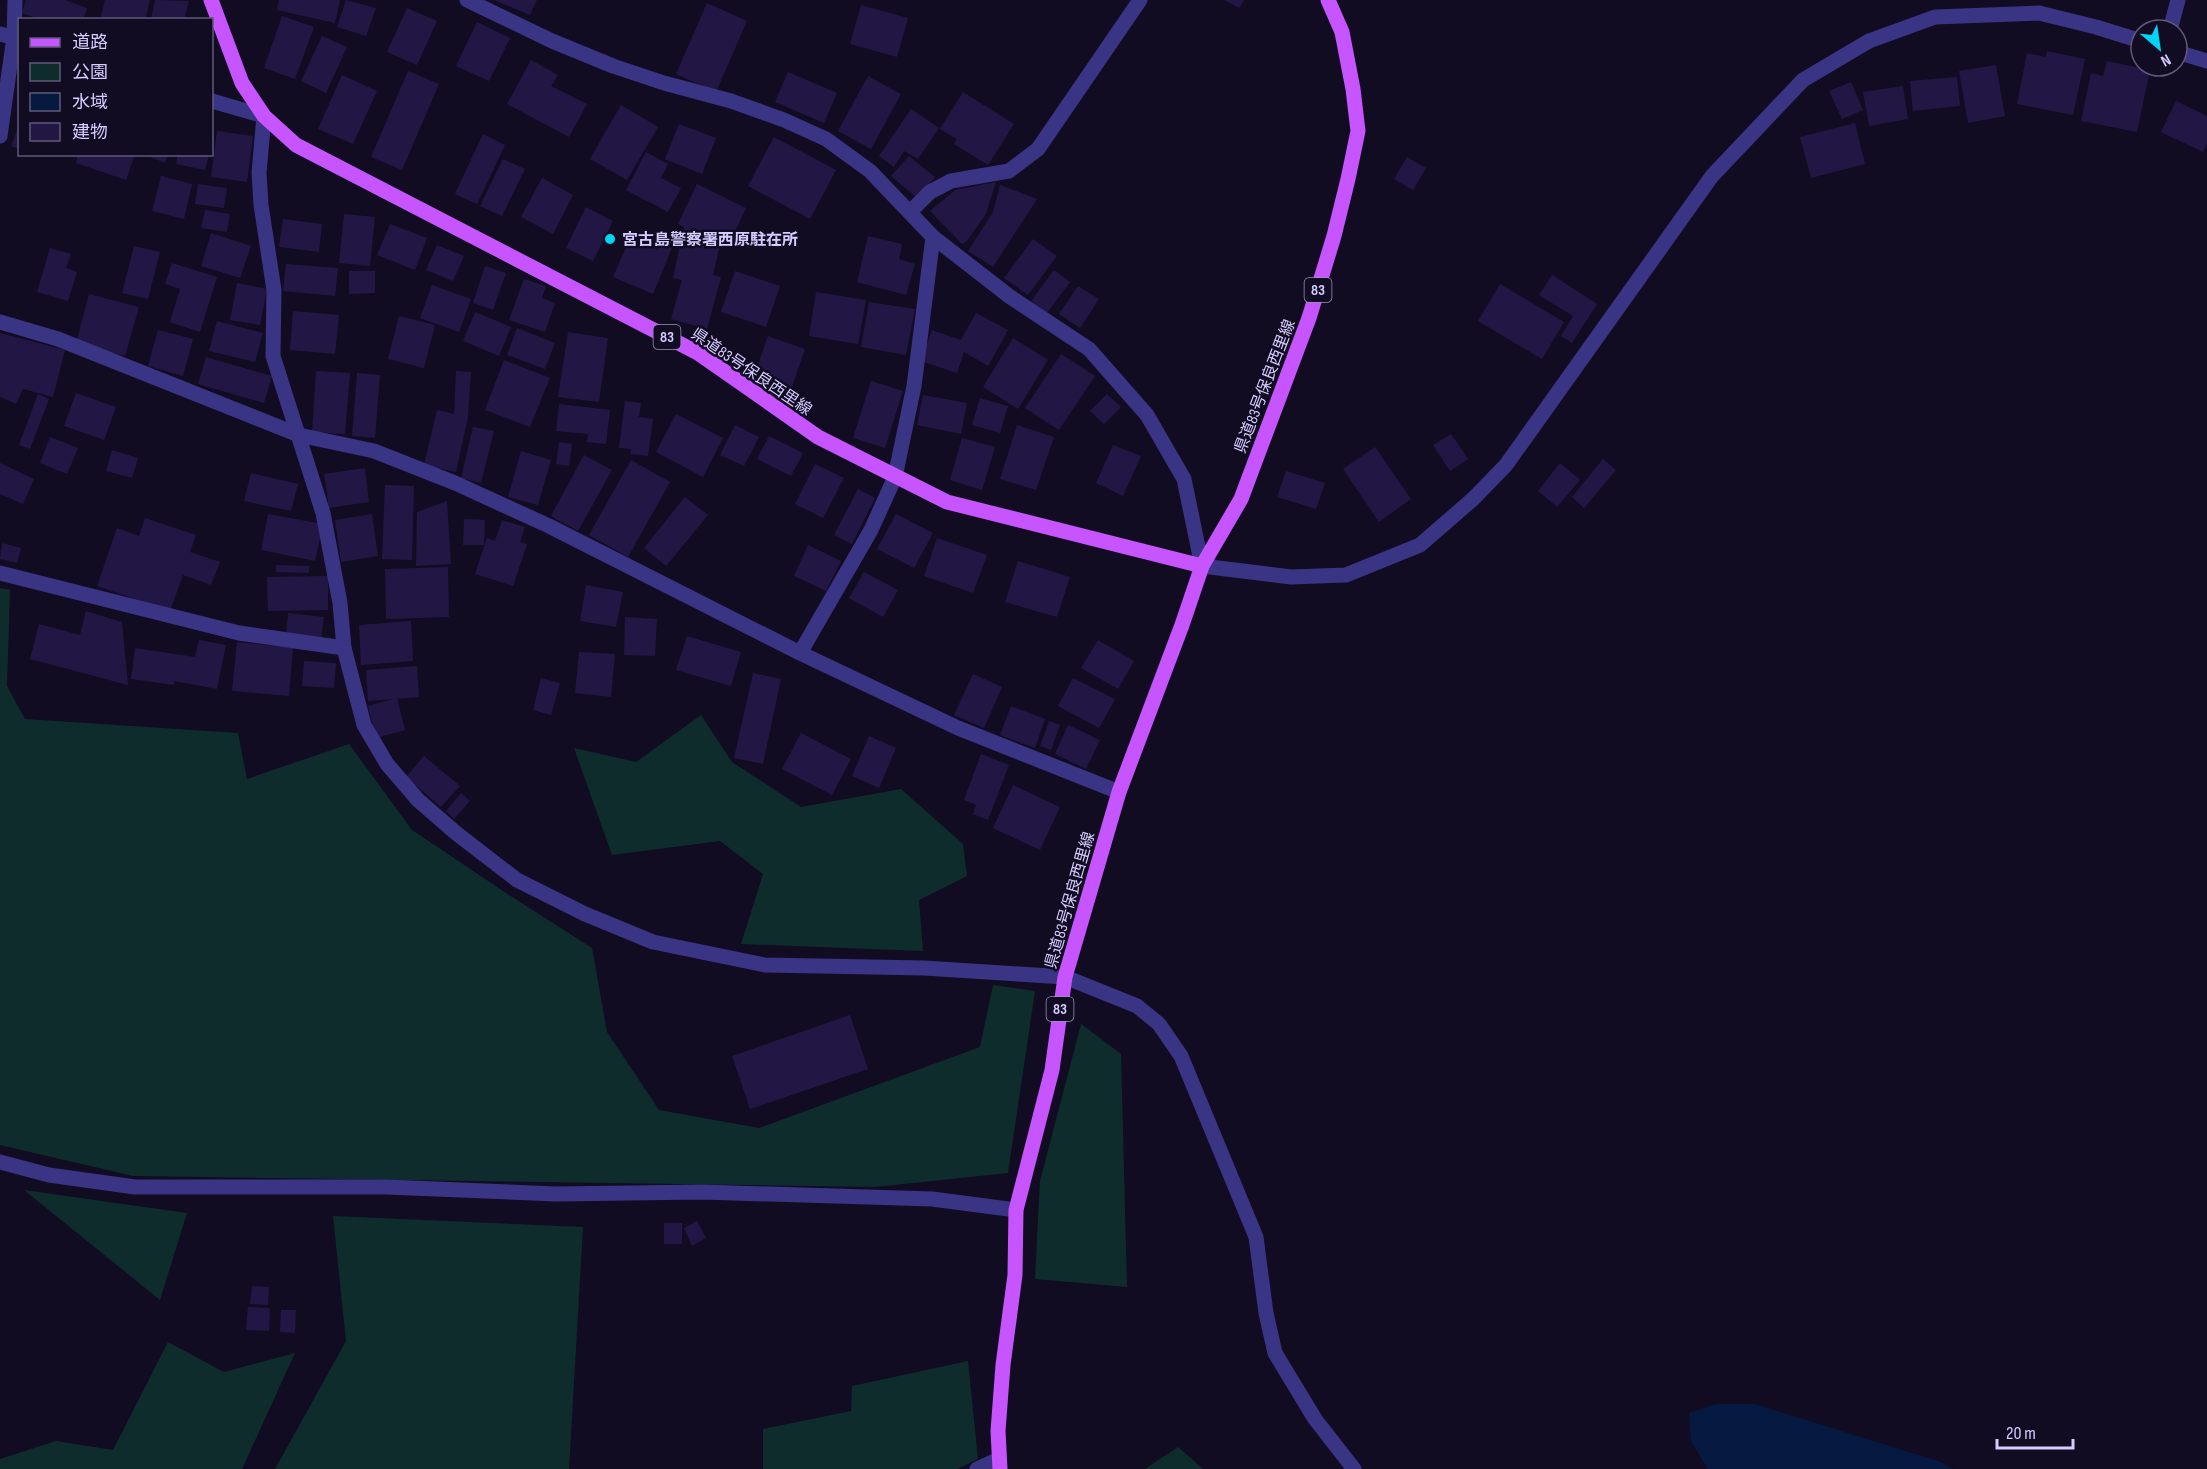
<svg xmlns="http://www.w3.org/2000/svg" width="2207" height="1469" font-family="'Sofia Sans Condensed','Noto Sans JP',sans-serif">
<style>
.green{fill:#0f2c2c}
.water{fill:#061941}
.building{fill:#221744}
.lines{fill:none;stroke-linecap:round;stroke-linejoin:round}
.minor{stroke:#3a3484;stroke-width:15}
.tertiary{stroke:#3a3484;stroke-width:15}
.primary{stroke:#c654ff;stroke-width:15}
.poi-dot{fill:#00d5f8;stroke:#110c22;stroke-width:2}
.labels{text-anchor:middle;stroke-width:5;stroke-linejoin:round;paint-order:stroke}
.shield{fill:#110c22;stroke:#9a93bd;stroke-width:1.5}
.shield-label{font-size:15px;font-weight:bold;fill:#d5cdff}
.poi-label{font-size:16px;font-weight:bold;fill:#d5cdff;stroke:#110c22;text-anchor:start}
.street-label{font-size:16px;fill:#d5cdff;stroke:#110c22}
</style>
<rect width="100%" height="100%" fill="#110c22"/>
<g class="green">
<polygon points="0,588 10,590 7,686 25,719 238,733 247,779 349,744 412,830 509,895 592,948 607,1032 659,1110 759,1128 980,1047 993,985 1035,991 1008,1173 875,1187 133,1176 0,1145"/>
<polygon points="701,715 732,762 801,807 901,789 963,844 967,876 919,900 923,951 741,944 763,874 720,841 612,855 574,748 636,762"/>
<polygon points="1081,1024 1121,1054 1127,1287 1035,1279 1040,1181"/>
<polygon points="24,1190 187,1213 160,1300"/>
<polygon points="333,1216 583,1227 569,1469 275,1469 346,1341"/>
<polygon points="168,1342 224,1372 295,1353 242,1469 0,1469 0,1459 56,1441 113,1450"/>
<polygon points="968,1361 978,1459 957,1469 763,1469 763,1429 851,1411 852,1386"/>
<polygon points="1178,1447 1203,1469 1145,1469"/>
</g>
<polygon class="water" points="1716,1404 1755,1404 1938,1461 1954,1469 1708,1469 1691,1442 1689,1413"/>
<g class="building">
<polygon points="26,0 65,0 87,8 83,20 42,20 22,13"/>
<polygon points="105,0 150,0 145,20 100,20"/>
<polygon points="155,0 189,1 184,20 151,20"/>
<polygon points="279,0 340,0 335,23 277,10"/>
<polygon points="346,0 376,8 366,36 337,27"/>
<polygon points="494,0 537,0 530,15"/>
<polygon points="1224,0 1244,0 1239,8"/>
<polygon points="707,3 747,21 716,92 676,74"/>
<polygon points="861,5 908,18 897,57 850,44"/>
<polygon points="407,8 437,21 417,65 387,52"/>
<polygon points="282,16 314,27 295,79 264,68"/>
<polygon points="477,22 510,38 489,81 456,66"/>
<polygon points="322,36 347,47 326,93 301,81"/>
<polygon points="2047,51 2085,59 2073,115 2017,104 2027,53 2046,57"/>
<polygon points="531,60 558,75 551,86 587,104 569,137 507,104"/>
<polygon points="2107,61 2150,70 2137,132 2081,121 2091,73 2103,76"/>
<polygon points="1996,65 2005,116 1968,123 1959,71"/>
<polygon points="408,71 439,84 402,170 371,157"/>
<polygon points="788,72 837,93 824,123 775,102"/>
<polygon points="342,75 377,91 353,144 318,129"/>
<polygon points="868,76 901,94 871,149 838,131"/>
<polygon points="1957,77 1960,106 1913,111 1910,81"/>
<polygon points="1851,82 1863,110 1842,119 1829,91"/>
<polygon points="1903,86 1908,119 1869,126 1863,92"/>
<polygon points="963,92 1014,124 988,165 954,144 957,139 940,129"/>
<polygon points="2176,101 2207,116 2207,143 2203,152 2161,132"/>
<polygon points="621,105 658,127 627,180 590,159"/>
<polygon points="911,109 939,128 918,159 904,151 894,167 879,156"/>
<polygon points="1855,123 1865,164 1811,178 1800,137"/>
<polygon points="679,124 716,138 702,174 665,159"/>
<polygon points="19,125 20,125 20,149 11,146"/>
<polygon points="217,131 253,136 247,182 211,177"/>
<polygon points="483,134 505,145 477,204 455,194"/>
<polygon points="774,137 836,170 810,219 748,186"/>
<polygon points="646,152 668,164 661,178 681,188 668,212 626,190"/>
<polygon points="78,154 135,154 126,180 76,163"/>
<polygon points="143,154 168,154 165,163"/>
<polygon points="178,154 209,154 205,170 176,164"/>
<polygon points="909,156 935,177 917,198 891,176"/>
<polygon points="1407,157 1426,168 1413,190 1394,179"/>
<polygon points="503,159 525,169 502,216 480,206"/>
<polygon points="161,176 192,184 184,219 152,211"/>
<polygon points="542,178 573,195 553,234 521,217"/>
<polygon points="996,182 986,214 966,242 962,244 930,211 955,190"/>
<polygon points="198,184 227,188 224,208 195,204"/>
<polygon points="697,184 746,208 727,248 720,244 713,275 721,277 707,329 671,319 682,280 673,278 684,227 678,224"/>
<polygon points="1000,185 1037,199 993,267 968,251 993,212"/>
<polygon points="586,207 613,221 593,261 566,248"/>
<polygon points="205,210 230,214 227,232 201,228"/>
<polygon points="344,214 375,217 370,266 339,263"/>
<polygon points="283,219 322,224 319,252 279,247"/>
<polygon points="390,224 427,238 415,270 377,255"/>
<polygon points="633,231 672,248 653,294 613,277"/>
<polygon points="211,233 251,246 240,278 201,266"/>
<polygon points="868,236 902,244 899,259 915,264 906,295 857,282"/>
<polygon points="1033,239 1057,256 1028,295 1004,278"/>
<polygon points="437,245 464,256 453,281 426,270"/>
<polygon points="134,246 160,252 148,299 122,293"/>
<polygon points="50,248 71,254 66,268 77,272 68,301 37,292"/>
<polygon points="172,263 217,277 200,332 170,322 180,289 165,284"/>
<polygon points="286,264 338,268 335,296 283,291"/>
<polygon points="485,266 506,273 493,310 473,303"/>
<polygon points="1054,270 1070,282 1047,313 1031,301"/>
<polygon points="349,271 375,271 375,293 349,294"/>
<polygon points="735,271 780,286 766,327 721,312"/>
<polygon points="1552,275 1597,304 1572,343 1561,336 1573,316 1539,295"/>
<polygon points="524,279 546,286 542,298 555,303 545,332 509,320"/>
<polygon points="237,283 267,289 260,325 230,320"/>
<polygon points="1500,284 1564,322 1542,359 1478,321"/>
<polygon points="432,285 471,299 459,332 420,318"/>
<polygon points="1078,286 1099,299 1080,328 1059,314"/>
<polygon points="816,292 866,300 858,344 809,336"/>
<polygon points="89,294 139,307 125,356 76,343"/>
<polygon points="869,302 915,309 906,355 861,347"/>
<polygon points="293,311 339,315 335,354 290,350"/>
<polygon points="475,312 511,327 499,356 463,341"/>
<polygon points="976,313 1008,330 988,366 964,352 957,373 921,361 932,330 961,340"/>
<polygon points="399,316 435,325 424,368 388,359"/>
<polygon points="217,321 263,333 255,362 209,351"/>
<polygon points="517,328 555,343 545,369 507,355"/>
<polygon points="158,330 193,339 183,376 148,366"/>
<polygon points="568,332 608,338 599,402 558,397"/>
<polygon points="0,333 65,350 53,397 23,389 16,404 0,397"/>
<polygon points="768,336 805,349 792,387 755,373"/>
<polygon points="1013,338 1048,360 1018,409 983,387"/>
<polygon points="1061,354 1095,376 1059,430 1025,408"/>
<polygon points="206,357 272,376 264,403 198,384"/>
<polygon points="504,360 550,378 530,427 485,410"/>
<polygon points="316,371 350,373 345,434 312,432"/>
<polygon points="456,371 471,372 468,417 456,472 424,465 437,410 454,414"/>
<polygon points="357,373 380,375 375,438 352,436"/>
<polygon points="871,381 903,391 885,448 853,438"/>
<polygon points="76,393 116,407 104,440 64,426"/>
<polygon points="38,394 49,399 30,449 19,445"/>
<polygon points="1107,394 1121,407 1104,424 1090,411"/>
<polygon points="923,395 967,403 961,434 917,425"/>
<polygon points="980,398 1008,406 1000,433 972,425"/>
<polygon points="625,401 641,403 639,417 653,419 648,456 630,454 631,449 619,448"/>
<polygon points="559,404 610,410 606,444 587,442 588,434 556,431"/>
<polygon points="676,414 723,438 703,477 656,452"/>
<polygon points="735,425 759,437 744,466 720,455"/>
<polygon points="1017,425 1054,437 1036,490 1000,479"/>
<polygon points="473,427 494,431 481,483 461,478"/>
<polygon points="1451,434 1468,459 1450,471 1433,445"/>
<polygon points="769,436 803,453 791,476 757,459"/>
<polygon points="50,437 78,448 67,474 40,463"/>
<polygon points="962,438 995,447 982,490 950,480"/>
<polygon points="559,442 572,444 569,466 556,464"/>
<polygon points="1113,445 1141,456 1123,496 1096,483"/>
<polygon points="1375,447 1411,499 1379,522 1343,469"/>
<polygon points="112,450 138,458 132,478 106,471"/>
<polygon points="521,451 551,460 538,505 508,497"/>
<polygon points="584,455 612,470 578,531 551,516"/>
<polygon points="1603,459 1616,470 1584,508 1572,497"/>
<polygon points="631,460 670,482 628,557 589,535"/>
<polygon points="0,463 34,479 23,504 0,494"/>
<polygon points="1560,463 1580,480 1557,507 1538,491"/>
<polygon points="815,464 844,478 823,518 795,504"/>
<polygon points="365,468 369,502 329,508 324,474"/>
<polygon points="1286,471 1325,483 1316,509 1277,497"/>
<polygon points="251,473 298,484 291,511 244,501"/>
<polygon points="385,485 414,486 412,560 382,559"/>
<polygon points="858,489 875,498 852,544 834,535"/>
<polygon points="685,497 708,515 666,566 644,548"/>
<polygon points="447,501 451,564 416,566 417,512"/>
<polygon points="268,514 323,524 315,561 261,550"/>
<polygon points="372,514 378,556 341,562 335,520"/>
<polygon points="896,514 933,533 914,568 877,549"/>
<polygon points="145,518 196,535 190,552 220,562 211,585 183,575 170,611 97,586 117,528 139,536"/>
<polygon points="464,519 485,520 484,545 463,545"/>
<polygon points="502,520 525,527 520,542 527,544 513,586 475,574 487,538 495,541"/>
<polygon points="937,538 987,555 973,593 924,576"/>
<polygon points="2,543 21,548 17,563 0,559"/>
<polygon points="808,545 841,561 826,591 794,576"/>
<polygon points="1018,561 1070,577 1057,617 1005,602"/>
<polygon points="276,565 309,566 309,573 276,572"/>
<polygon points="448,567 449,617 386,619 385,569"/>
<polygon points="864,572 898,590 883,617 849,598"/>
<polygon points="328,576 328,610 268,611 267,577"/>
<polygon points="586,585 623,592 616,627 580,621"/>
<polygon points="86,611 122,622 128,685 30,659 39,624 80,635"/>
<polygon points="288,613 324,617 321,639 286,635"/>
<polygon points="625,617 657,619 655,656 624,655"/>
<polygon points="411,621 413,661 361,665 359,625"/>
<polygon points="687,636 741,652 731,686 676,670"/>
<polygon points="199,640 226,645 217,689 174,681 174,685 131,679 135,648 195,657"/>
<polygon points="1098,640 1134,661 1118,689 1081,668"/>
<polygon points="237,642 293,648 289,696 232,691"/>
<polygon points="579,652 615,654 611,697 575,693"/>
<polygon points="304,661 336,663 334,688 302,686"/>
<polygon points="417,666 419,697 368,701 366,670"/>
<polygon points="753,673 781,679 763,764 734,758"/>
<polygon points="973,674 1002,687 984,728 954,715"/>
<polygon points="541,678 560,683 551,715 533,710"/>
<polygon points="1073,678 1115,699 1099,728 1058,706"/>
<polygon points="397,698 405,730 376,738 368,706"/>
<polygon points="1011,706 1045,719 1035,748 1000,735"/>
<polygon points="1049,721 1060,725 1051,750 1040,746"/>
<polygon points="1068,725 1100,740 1086,769 1055,754"/>
<polygon points="801,733 851,759 832,795 782,769"/>
<polygon points="869,736 896,748 879,788 852,776"/>
<polygon points="981,754 1009,765 988,820 973,814 976,805 964,800"/>
<polygon points="424,756 460,786 441,807 406,777"/>
<polygon points="1013,785 1060,807 1040,850 993,828"/>
<polygon points="461,793 470,801 454,819 446,811"/>
<polygon points="850,1015 868,1069 750,1109 732,1056"/>
<polygon points="697,1221 706,1238 692,1246 684,1228"/>
<rect x="664" y="1223" width="18" height="21"/>
<polygon points="252,1286 269,1287 268,1305 250,1304"/>
<polygon points="248,1307 270,1308 269,1331 246,1330"/>
<polygon points="281,1310 296,1310 295,1333 280,1332"/>
</g>
<g class="lines">
<g class="minor">
<polyline points="467,0 552,41 613,66 664,83 731,101 784,120 826,139 870,171 933,237 1009,296 1089,349 1147,415 1184,479 1202,566"/>
<polyline points="2170,30 2178,0"/>
<polyline points="264,116 259,173 261,205 274,290 273,356 323,513 340,603 344,648 364,725 387,764 418,800 456,833 517,880 585,914 653,942 765,965 924,968 1065,977 1137,1006 1159,1024 1181,1056 1256,1237 1266,1313 1275,1353 1315,1419 1354,1469"/>
<polyline points="0,136 14,37 15,0"/>
<polyline points="910,212 930,192 951,181 1009,171 1038,149 1140,0"/>
<polyline points="0,322 58,339 299,435 374,451 455,483 549,526 800,653 958,728 1119,792"/>
<polyline points="0,573 239,633 344,648"/>
<polyline points="800,653 871,530 895,477 914,386 933,237"/>
<polyline points="977,1469 999,1459"/>
</g>
<g class="tertiary">
<polyline points="0,34 20,39"/>
<polyline points="2177,52 2207,61"/>
<polyline points="212,101 264,116"/>
<polyline points="1202,566 1291,577 1346,575 1420,545 1473,499 1506,465 1712,176 1803,80 1869,41 1935,17 2039,13 2096,27 2141,41"/>
<polyline points="0,1162 49,1175 135,1187 386,1187 556,1194 702,1192 932,1199 1016,1210"/>
</g>
<g class="primary">
<polyline points="211,0 242,83 264,116 296,145 698,353 818,437 947,502 1202,566"/>
<polyline points="1000,1469 998,1431 1003,1365 1015,1275 1016,1210 1052,1070 1065,977 1119,792 1182,625 1202,566 1241,499 1309,318 1334,236 1348,179 1358,131 1353,89 1342,32 1328,0"/>
</g>
</g>
<circle class="poi-dot" cx="610" cy="239" r="6"/>
<g class="labels">
<g class="shield">
<rect x="1304.5" y="278" width="27" height="24" rx="4.5"/>
<rect x="653.5" y="325" width="27" height="24" rx="4.5"/>
<rect x="1046.5" y="997" width="27" height="24" rx="4.5"/>
</g>
<g class="shield-label">
<text x="1318" y="295">83</text>
<text x="667" y="342">83</text>
<text x="1060" y="1014">83</text>
</g>
<g class="poi-label">
<text x="622" y="245">宮古島警察署西原駐在所</text>
</g>
<g class="street-label">
<text transform="translate(752 371) rotate(34)" y="6">県道83号保良西里線</text>
<text transform="translate(1264 386) rotate(-69)" y="6">県道83号保良西里線</text>
<text transform="translate(1069 900) rotate(-74)" y="6">県道83号保良西里線</text>
</g>
</g>
<rect x="18" y="18" width="195" height="138" fill="#110c22" stroke="#5f597a" stroke-width="1.5"/>
<rect x="30" y="38" width="30" height="9" fill="#c654ff" stroke="#5f597a" stroke-width="1.5"/>
<text x="72" y="48" font-size="18" fill="#d5cdff">道路</text>
<rect x="30" y="63" width="30" height="18" fill="#0f2c2c" stroke="#5f597a" stroke-width="1.5"/>
<text x="72" y="78" font-size="18" fill="#d5cdff">公園</text>
<rect x="30" y="93" width="30" height="18" fill="#061941" stroke="#5f597a" stroke-width="1.5"/>
<text x="72" y="108" font-size="18" fill="#d5cdff">水域</text>
<rect x="30" y="123" width="30" height="18" fill="#221744" stroke="#5f597a" stroke-width="1.5"/>
<text x="72" y="138" font-size="18" fill="#d5cdff">建物</text>
<g transform="translate(2159 48) rotate(151)"><circle r="28" fill="#110c22" stroke="#5f597a" stroke-width="1.5"/>
<path d="M0-4.5L10 22L0 15L-10 22Z" fill="#00d5f8"/>
<text y="-9" font-size="16" font-weight="bold" text-anchor="middle" fill="#d5cdff">N</text>
</g>
<path d="M1997 1439v9h76v-9" fill="none" stroke="#d5cdff" stroke-width="3"/>
<text x="2006" y="1439" font-size="18" fill="#d5cdff" stroke="#110c22" stroke-width="4.5" paint-order="stroke">20 m</text>
</svg>
